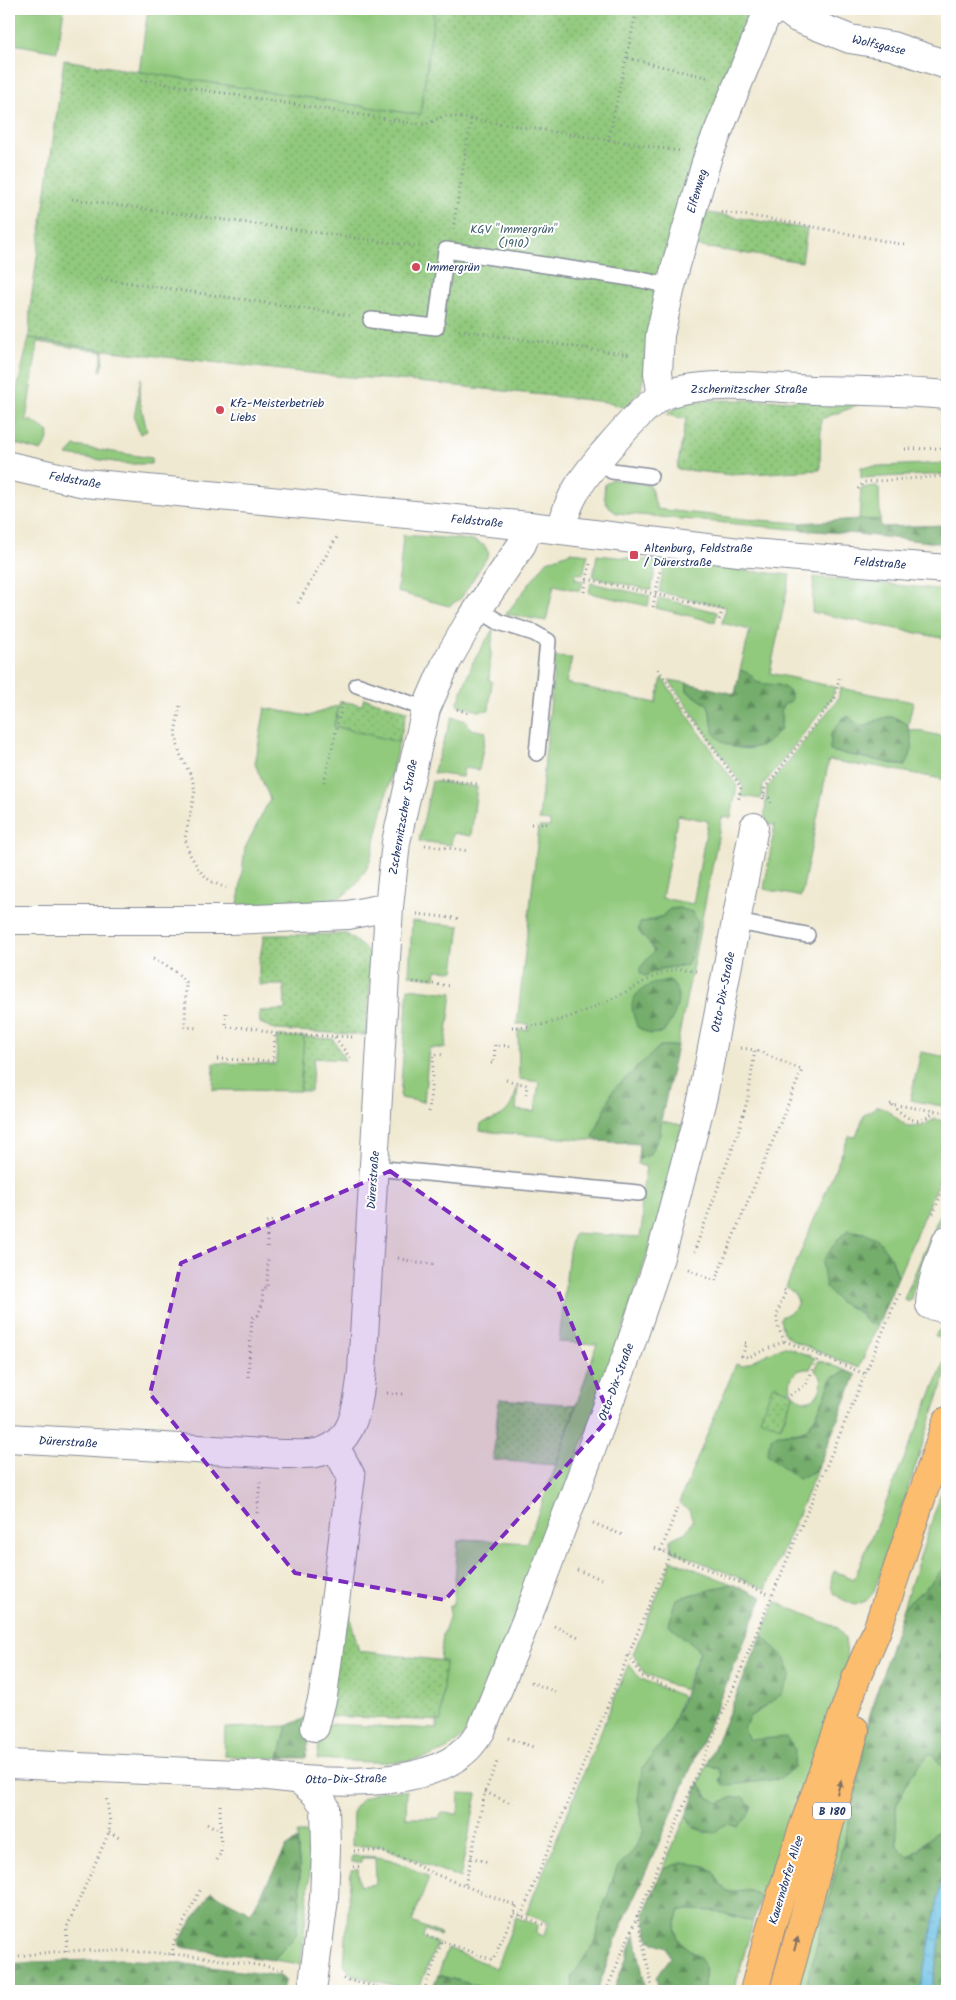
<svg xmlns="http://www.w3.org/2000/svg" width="956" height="2000" font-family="Kalam,sans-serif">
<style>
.grass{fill:#91c97d;stroke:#567c6e;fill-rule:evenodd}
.forest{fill:url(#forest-firs);stroke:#486e65}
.park{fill:url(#park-dots);stroke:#567c6e}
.water{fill:url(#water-ripples);stroke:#4076a0}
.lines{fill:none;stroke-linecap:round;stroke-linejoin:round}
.service-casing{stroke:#868c98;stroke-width:18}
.minor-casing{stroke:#868c98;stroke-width:30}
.tertiary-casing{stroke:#868c98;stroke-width:30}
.primary-casing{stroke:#868c98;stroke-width:30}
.path{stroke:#868c98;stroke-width:3;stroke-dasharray:1 4;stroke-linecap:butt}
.service{stroke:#fff;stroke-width:15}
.minor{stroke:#fff;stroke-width:28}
.tertiary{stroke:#fff;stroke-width:28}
.primary{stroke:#fcbd6e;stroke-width:28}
.oneway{fill:#806f65}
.marked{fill:#7b2cbf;fill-opacity:0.2;stroke:#7b2cbf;stroke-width:4;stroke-dasharray:10 6;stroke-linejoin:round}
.poi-dot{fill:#d1495b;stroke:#fff;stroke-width:2}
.labels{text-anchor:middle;stroke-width:4;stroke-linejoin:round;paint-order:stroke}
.shield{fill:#fff;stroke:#5f6d8e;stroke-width:1}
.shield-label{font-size:11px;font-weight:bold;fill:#1b2f5e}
.street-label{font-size:12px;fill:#1b2f5e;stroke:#fff}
.park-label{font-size:12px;fill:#3e5d67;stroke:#fff}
.poi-label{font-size:12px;fill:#1b2f5e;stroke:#fff;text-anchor:start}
</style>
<defs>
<pattern id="forest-firs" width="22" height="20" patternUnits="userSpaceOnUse" patternTransform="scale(1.25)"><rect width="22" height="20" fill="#74ad6c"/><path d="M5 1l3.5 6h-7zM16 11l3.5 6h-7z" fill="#5e8d5c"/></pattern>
<pattern id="park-dots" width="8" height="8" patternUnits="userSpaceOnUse" patternTransform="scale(1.25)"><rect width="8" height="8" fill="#91c97d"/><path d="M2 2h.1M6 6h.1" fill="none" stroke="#76a46a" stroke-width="1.8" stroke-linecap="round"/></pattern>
<pattern id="water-ripples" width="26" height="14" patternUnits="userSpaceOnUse" patternTransform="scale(1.25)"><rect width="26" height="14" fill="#66bee3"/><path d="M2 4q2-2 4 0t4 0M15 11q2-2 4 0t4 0" fill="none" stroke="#539bbb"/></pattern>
</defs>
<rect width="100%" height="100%" fill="#fff"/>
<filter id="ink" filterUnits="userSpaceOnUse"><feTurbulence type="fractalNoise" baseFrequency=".02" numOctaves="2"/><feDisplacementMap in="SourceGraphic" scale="10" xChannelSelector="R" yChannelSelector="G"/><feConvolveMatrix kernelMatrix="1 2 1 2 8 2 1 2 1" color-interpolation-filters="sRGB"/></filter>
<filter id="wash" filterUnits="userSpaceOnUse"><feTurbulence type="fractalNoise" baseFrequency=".0096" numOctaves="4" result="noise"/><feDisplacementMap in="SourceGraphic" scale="20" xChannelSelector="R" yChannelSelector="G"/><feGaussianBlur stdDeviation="1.12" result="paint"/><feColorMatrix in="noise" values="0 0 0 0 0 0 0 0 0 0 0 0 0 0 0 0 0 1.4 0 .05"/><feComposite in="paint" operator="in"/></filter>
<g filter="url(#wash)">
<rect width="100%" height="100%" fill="#f0e9d1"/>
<g class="grass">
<polygon points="9,9 64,9 57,52 9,43"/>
<polygon points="148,9 435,9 420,115 139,72"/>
<polygon points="29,338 104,350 102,370 100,371 103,352 38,342 26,420 32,421 49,432 47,442 41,451 13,443 17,419 12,417 13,406"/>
<polygon points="141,378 139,397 147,431 140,434 134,418"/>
<polygon points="75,446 152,458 151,464 128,464 67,455"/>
<polygon points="947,463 947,474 861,478 861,467"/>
<path d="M612,479L650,485L657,509L745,519L801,523V530L617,513C604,506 603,497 605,484Z"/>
<polygon points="876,486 879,488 880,520 859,519 861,488"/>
<polygon points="403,535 473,540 485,546 489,554 461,598 449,606 397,592 400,570"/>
<polygon points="571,552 588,554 583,575 576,573 575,579 583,581 580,591 554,585 546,621 506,614 547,561"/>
<polygon points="597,555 657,561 651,590 593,577"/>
<polygon points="665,563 790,575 770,673 835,687 832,698 763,785 761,799 741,796 743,786 669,680 687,683 687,691 708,705 714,731 733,747 748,749 767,743 781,729 781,712 783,705 766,685 756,682 750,674 740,670 750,630 722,623 726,607 659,592"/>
<polygon points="814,577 947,590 947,639 812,612"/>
<polygon points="591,583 650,596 648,606 589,593"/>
<polygon points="659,598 717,612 715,622 656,608"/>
<polygon points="493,629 489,680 492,681 489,710 479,711 457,705 473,662"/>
<path d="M555,657L572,658L566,683L656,703L662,678L737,786L731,818L722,817L677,1046H660L593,1137L599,1141L480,1131L481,1123C507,1116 511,1110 518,1085L516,1110L535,1112L539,1082L519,1079L518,1030H528V1024H517L539,827H550V821L539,820ZM678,815L708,821L693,904L662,898ZM670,909L687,965L660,969L645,976L641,973L640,968L654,952L640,923L661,917Z"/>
<path d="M840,688L913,702L908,725C888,710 884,719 863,726L855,723L849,716L831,734L830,751L905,766C913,752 914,743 908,729L947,737V780L869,765L868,767L829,760L801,897L764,889L775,825L764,824L767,788L838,699Z"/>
<polygon points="339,705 334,726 399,742 371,858 367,868 353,888 342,896 320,902 238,905 245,848 270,799 255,764 265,708 309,716"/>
<polygon points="452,717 466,721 471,729 486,732 479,770 464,768 462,777 433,773"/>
<polygon points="432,781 477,787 471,836 453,833 451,845 419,841"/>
<polygon points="412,921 460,926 454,971 436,970 435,978 409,975"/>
<polygon points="408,988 452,993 445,1048 429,1048 424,1102 400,1098"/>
<polygon points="277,1036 304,1037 300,1091 213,1090 214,1063 276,1064"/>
<polygon points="921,1052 947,1057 947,1107 910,1100"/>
<path d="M877,1106L887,1110L908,1127L922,1126L935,1119L947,1122V1161L898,1277L892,1259L864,1233L848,1230L837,1240L852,1308C864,1315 862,1323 878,1325L859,1368L793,1341L783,1332L780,1319L782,1315C791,1315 802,1304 795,1295C793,1292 789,1289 786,1287L849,1136L856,1137L864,1115Z"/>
<path d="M661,1121L682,1125L660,1214L606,1383L479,1709C474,1718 470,1728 463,1736C430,1772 362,1761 317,1759L321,1728L326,1724L437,1729V1721H440L445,1661H440L443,1634L449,1618L450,1605H453L458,1541H464V1539L527,1543L556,1465L597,1344L559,1342L569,1251L574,1233L640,1237L643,1218L640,1205L646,1167L637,1164L638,1160C655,1151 660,1139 661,1121Z"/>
<polygon points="947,1197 947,1204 921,1265 910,1301 904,1299"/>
<polygon points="947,1327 947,1342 935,1336 938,1331"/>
<path d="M784,1346L815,1358L810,1369C797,1368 788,1376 791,1389L787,1391L774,1385L781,1426L794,1393C807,1410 825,1395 821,1377L815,1371L819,1360L847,1371L832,1378C826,1392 817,1420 805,1429C799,1433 792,1433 785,1433L798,1479L817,1470L766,1589L671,1550V1539L686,1532L693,1521L689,1510L679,1503L736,1364L742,1366Z"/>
<path d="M947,1356V1370L874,1592L866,1601L855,1605C838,1598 825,1593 834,1571L854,1579Z"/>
<polygon points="947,1475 947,1563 930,1584 903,1608"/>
<polygon points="672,1560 732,1584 676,1599 668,1624 700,1651 684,1690 644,1673 633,1654"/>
<path d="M776,1602L838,1628L845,1639L848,1663L761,1898C752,1888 741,1890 729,1892L721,1887L716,1875L663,1869L686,1816L693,1826L705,1833L729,1823L738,1827L734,1797L719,1803L708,1797L699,1783L707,1764L719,1769L722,1775L765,1740H749L744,1729L749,1717L765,1707L786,1660L762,1635Z"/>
<polygon points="629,1663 639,1678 682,1696 671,1730 660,1747 638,1799 644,1830 634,1850 617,1868 599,1920 597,1938 572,1977 573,1991 489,1991 488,1989 438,1975 448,1948 496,1968 516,1917 537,1925 536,1933 544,1936 549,1923 526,1914"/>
<polygon points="871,1711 855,1798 805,1991 793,1991 830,1842"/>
<polygon points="287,1726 279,1758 224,1756 225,1728"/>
<path d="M930,1752L947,1771V1829C928,1835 924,1846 908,1858L897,1846L896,1806L911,1775Z"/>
<polygon points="382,1790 407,1791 406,1818 440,1818 441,1813 458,1814 459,1793 477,1794 460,1878 380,1846 352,1846 353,1810 363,1798"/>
<polygon points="297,1833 310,1833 312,1851 301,1964 273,1960 296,1935 301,1890"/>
<path d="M352,1856C389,1856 397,1860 429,1878L412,1922L441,1934L440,1936L425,1930L423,1938L437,1943L418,1991L352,1975L344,1965L351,1870L358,1869L360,1886L376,1884L375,1858H362V1862H352Z"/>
<path d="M680,1910L716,1911L753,1922L734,1991H704C702,1983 707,1976 705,1968C702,1952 679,1949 676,1933C674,1927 678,1917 680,1910Z"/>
<polygon points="947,1947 947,1991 942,1991"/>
</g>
<g class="forest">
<polygon points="859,519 880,520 881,527 947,525 947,544 857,534 801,530 801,523"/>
<path d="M740,670L750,674L756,682C772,687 777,680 791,693V701L783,705L781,712V729C776,733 772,740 767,743C751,752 723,750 714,732C711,724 711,713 708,705L687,691V683L735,694Z"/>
<path d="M849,716L855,723L863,726C884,720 888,710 908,725C908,730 910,732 911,737C915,748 910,757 905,766L830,751L831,734L843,718Z"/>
<path d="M679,908L692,912L698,921L692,953L687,965L660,969L645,976L640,973V968L654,951C650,941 642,939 638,929L640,923L661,917L670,909Z"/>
<path d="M669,980C687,994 674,1018 663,1033L650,1034L637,1027C636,1021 632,1013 632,1007C632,989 655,982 669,980Z"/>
<polygon points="660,1046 677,1046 661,1121 660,1135 649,1155 638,1160 639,1144 599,1141 593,1137 613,1090"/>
<path d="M848,1230L864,1233L879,1241L892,1259L898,1277L878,1325C868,1324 864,1323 861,1313L839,1302L826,1288L822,1262L837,1240Z"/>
<path d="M847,1371L856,1375L817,1470L798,1479L767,1454C771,1422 787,1440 804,1430C817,1422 826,1392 832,1378Z"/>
<path d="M947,1563V1771L930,1753L911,1775L896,1806L897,1846L908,1857L919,1850L934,1833L947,1829C947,1883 931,1938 920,1991H805L855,1798L871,1711L903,1608L930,1584Z"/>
<polygon points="732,1584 763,1597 666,1827 620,1929 597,1991 573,1991 572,1977 597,1938 599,1920 617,1868 634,1850 644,1831 638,1799 642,1769 671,1730 700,1651 668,1624 676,1599"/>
<polygon points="762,1635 786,1660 791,1675 782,1694 749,1717 744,1729 749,1740 786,1737 795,1750 794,1767 780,1779 723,1786 720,1781 722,1775 719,1769 707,1764"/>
<polygon points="312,1715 306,1758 279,1758 287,1726"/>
<path d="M699,1783L708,1797L719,1803L734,1797H743L752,1806L748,1816L738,1827C727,1822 723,1824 715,1833C701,1832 694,1827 686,1816Z"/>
<polygon points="297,1840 301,1890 296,1935 273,1960 180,1947 179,1941 211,1892 251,1913 286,1848"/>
<path d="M681,1863C688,1864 698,1864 705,1866C716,1869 717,1885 729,1892C741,1890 752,1888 761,1898L753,1922L716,1911L680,1910C678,1917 674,1927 676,1933C679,1949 702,1952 705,1968C707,1976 702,1983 704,1991H659L656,1977L671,1957L666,1947L649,1940L644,1913L663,1869Z"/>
<polygon points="947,1904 947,1947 942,1991 931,1991"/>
<polygon points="635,1935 646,1991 617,1991 615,1987"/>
<polygon points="123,1959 178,1963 280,1976 286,1981 280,1991 9,1991 9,1964 35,1962"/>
<polygon points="438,1975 488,1989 489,1991 431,1991"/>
</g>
<g class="park">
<polygon points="435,9 755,9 727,84 664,271 641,390 625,408 605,402 571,398 399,380 335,376 104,350 29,338 30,308 64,60 420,115"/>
<polygon points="697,211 807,229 802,262 688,245"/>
<path d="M732,400L863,401L851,408L821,419L820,470L731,475L677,469L686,419L667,415C683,397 709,401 732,400Z"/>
<polygon points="942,407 947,408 947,444 942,444"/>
<polygon points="364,698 407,711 399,742 334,726 340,701 362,705"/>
<polygon points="347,934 372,955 366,1035 277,1030 260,1023 259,1011 285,1010 284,985 259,985 259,962 264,935"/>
<polygon points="304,1037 333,1039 345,1060 314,1058 311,1091 300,1091"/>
<polygon points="773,1385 794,1393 780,1427 760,1418"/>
<polygon points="499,1399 576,1405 556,1465 493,1460"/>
<polygon points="342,1609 348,1609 359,1651 445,1661 441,1721 327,1716"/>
</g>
<polygon class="water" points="947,1854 947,1904 931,1991 920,1991"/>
</g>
<g filter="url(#ink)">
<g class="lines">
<defs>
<g id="service">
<polyline points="371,320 436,327 446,250 637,279 670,286"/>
<polyline points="597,461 612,471 650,476"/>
<polyline points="478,609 499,622 534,633 548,641 537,753"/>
<polyline points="357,685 426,709"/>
<polyline points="737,922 807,935"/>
<polyline points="374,1168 639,1193"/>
</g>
<g id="minor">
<polyline points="785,9 797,18 850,39 892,46 947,65"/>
<polyline points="662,396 658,373 660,335 676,265 708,156 765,18 775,10 786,9"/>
<path d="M562,530C566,499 584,477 603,454C617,438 644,405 663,396C697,379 775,388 814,390C858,391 903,391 947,395"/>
<polyline points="9,920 229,920 348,915 389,907 396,842 426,709 446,663 468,624 522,544 529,526"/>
<path d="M947,1240C939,1262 931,1282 930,1305L947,1309"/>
<path d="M9,1438L281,1454C292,1454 305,1455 316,1453C355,1446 358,1404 362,1371L389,907"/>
<polyline points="315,1727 323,1696 351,1476 335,1446"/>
<path d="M9,1764L259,1775C316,1783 422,1792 467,1749C472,1744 477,1737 481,1731L534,1601L628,1352L660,1257L703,1096L754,827"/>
<polyline points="299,1780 314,1792 325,1806 326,1850 324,1899 312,1991"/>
</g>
<polyline id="tertiary" points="9,466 85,483 529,526 739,552 947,569"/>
<g id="primary">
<polyline points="754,1991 771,1927 802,1831 857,1676 877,1630 947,1421"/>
<polyline points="784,1991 855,1730"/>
</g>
</defs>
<use href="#service" class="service-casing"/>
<use href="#minor" class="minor-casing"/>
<use href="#tertiary" class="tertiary-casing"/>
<use href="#primary" class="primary-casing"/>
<g class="path">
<polyline points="628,58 709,78"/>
<polyline points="141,80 424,125 444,116 452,116 680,151"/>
<polyline points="608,141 637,9"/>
<polyline points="72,199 423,247"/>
<polyline points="721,212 784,221 905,245"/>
<polyline points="453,229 471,119"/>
<polyline points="96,278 349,315"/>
<polyline points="459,330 631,355"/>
<polyline points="905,449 947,448"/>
<polyline points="858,489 864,482 947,476"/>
<polyline points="590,564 587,579 723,609 718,623"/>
<polyline points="584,592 587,579"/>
<polyline points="298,603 337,537"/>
<polyline points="653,607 660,571"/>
<polyline points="658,669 741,787 738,802"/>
<polyline points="180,706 175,733 180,754 192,778 195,791 185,838 189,853 200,871 210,881 226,888"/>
<polyline points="457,709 471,714"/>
<polyline points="441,779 477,784"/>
<polyline points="324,782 343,701"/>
<polyline points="764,796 769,798 771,803"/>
<polyline points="763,799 765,788 835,698 839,678"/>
<polyline points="531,824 549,824"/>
<polyline points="425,845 469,851"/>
<polyline points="417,914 461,919"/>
<path d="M153,959C166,964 177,972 186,982L185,1027L198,1028"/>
<polyline points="413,982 452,986"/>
<polyline points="226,1013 226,1027 255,1028 275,1034 354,1037"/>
<path d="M512,1027C548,1028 582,1013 614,998C633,989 657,972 677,969C683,968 691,970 696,971"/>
<polyline points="335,1037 350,1058"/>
<polyline points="741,1048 755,1050"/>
<polyline points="217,1059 273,1061 275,1034"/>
<polyline points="491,1063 494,1063 495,1045 510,1046"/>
<polyline points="506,1080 527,1085 526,1094"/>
<polyline points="890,1104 947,1113"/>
<path d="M892,1105C906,1118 919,1129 934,1111"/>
<polyline points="429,1112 434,1054 444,1055"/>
<polyline points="933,1214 947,1180"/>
<polyline points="267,1247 267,1222 273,1221"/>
<polyline points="398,1258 418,1263 434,1264"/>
<polyline points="688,1269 715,1281 802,1070 755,1050 748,1098 737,1136 694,1252"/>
<path d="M784,1290L786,1291C777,1312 772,1320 785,1341L865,1374"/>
<polyline points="745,1343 747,1343 742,1356 749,1357 785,1341"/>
<polyline points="248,1377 252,1318 258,1315 262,1304 263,1288 267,1288 268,1259"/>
<polyline points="387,1393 403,1394"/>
<polyline points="786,1398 806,1385 819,1356"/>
<polyline points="257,1513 260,1482"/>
<polyline points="593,1523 625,1536"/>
<polyline points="655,1548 771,1595"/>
<polyline points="661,1551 677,1508"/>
<polyline points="577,1570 604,1580"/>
<polyline points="554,1626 581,1638"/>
<polyline points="629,1655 642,1676 678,1691"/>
<polyline points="531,1682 558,1693"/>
<polyline points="508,1738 536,1748"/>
<polyline points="485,1792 513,1804"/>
<polyline points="207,1824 221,1830"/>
<polyline points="109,1832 119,1838"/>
<polyline points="9,1849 11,1830 10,1793"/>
<polyline points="354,1851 379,1851 393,1854 432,1873 465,1886 485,1792 497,1762"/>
<polyline points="471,1857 488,1863"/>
<polyline points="217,1860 221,1852 220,1802"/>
<polyline points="353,1867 362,1866"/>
<polyline points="514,1913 547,1926"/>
<polyline points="637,1915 653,1991"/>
<polyline points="521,1916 670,1554"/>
<polyline points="427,1936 442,1941"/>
<polyline points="66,1951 67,1927 109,1832 110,1822 106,1796"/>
<polyline points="172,1955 174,1941 202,1887"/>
<path d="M9,1957C28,1955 47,1952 66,1951C136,1948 216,1957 285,1970"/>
<polyline points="343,1979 394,1991"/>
<polyline points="424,1991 442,1941 493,1960 517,1906 465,1886"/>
<polyline points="606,1991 900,1291"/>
</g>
<use href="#service" class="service"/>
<use href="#minor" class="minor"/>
<use href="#tertiary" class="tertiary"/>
<use href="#primary" class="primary"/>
</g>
<defs><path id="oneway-solid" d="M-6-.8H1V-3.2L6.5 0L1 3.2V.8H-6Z" transform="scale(1.25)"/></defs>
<g class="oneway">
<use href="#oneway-solid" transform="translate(839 1787) rotate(-74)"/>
<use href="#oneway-solid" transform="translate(796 1944) rotate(-75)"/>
</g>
</g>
<path class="marked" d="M390,1171L557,1288L610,1417L445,1600L295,1573L150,1394L181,1263Z"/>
<g class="poi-dot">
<circle cx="416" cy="267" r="5"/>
<circle cx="220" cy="410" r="5"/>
<rect x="629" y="550" width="10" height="10" rx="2.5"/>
</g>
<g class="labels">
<rect class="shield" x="813" y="1802.5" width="38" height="17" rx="4"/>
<g class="shield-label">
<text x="832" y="1815">B 180</text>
</g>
<g class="street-label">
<text transform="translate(879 45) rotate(13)" y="4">Wolfsgasse</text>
<text transform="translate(697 191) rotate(-74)" y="4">Elfenweg</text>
<text x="749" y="393">Zschernitzscher Straße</text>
<text transform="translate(75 480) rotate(10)" y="4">Feldstraße</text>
<text transform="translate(477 521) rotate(5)" y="4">Feldstraße</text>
<text transform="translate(880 563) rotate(4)" y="4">Feldstraße</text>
<text transform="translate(403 817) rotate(-80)" y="4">Zschernitzscher Straße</text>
<text transform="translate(723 992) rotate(-79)" y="4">Otto-Dix-Straße</text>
<text transform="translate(373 1180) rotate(-86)" y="4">Dürerstraße</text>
<text transform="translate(616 1382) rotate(-70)" y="4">Otto-Dix-Straße</text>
<text transform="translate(68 1442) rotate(3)" y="4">Dürerstraße</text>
<text transform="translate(346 1779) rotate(-1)" y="4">Otto-Dix-Straße</text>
<text transform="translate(786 1880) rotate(-73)" y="4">Kauerndorfer Allee</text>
</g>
<g class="park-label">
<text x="514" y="233">KGV "Immergrün"<tspan x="514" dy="14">(1910)</tspan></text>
</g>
<g class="poi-label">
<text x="426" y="271">Immergrün</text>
<text x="230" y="407">Kfz-Meisterbetrieb<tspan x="230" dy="14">Liebs</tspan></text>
<text x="644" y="552">Altenburg, Feldstraße<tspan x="644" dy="14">/ Dürerstraße</tspan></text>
</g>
</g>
<rect width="956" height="2000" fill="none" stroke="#fff" stroke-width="30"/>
</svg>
